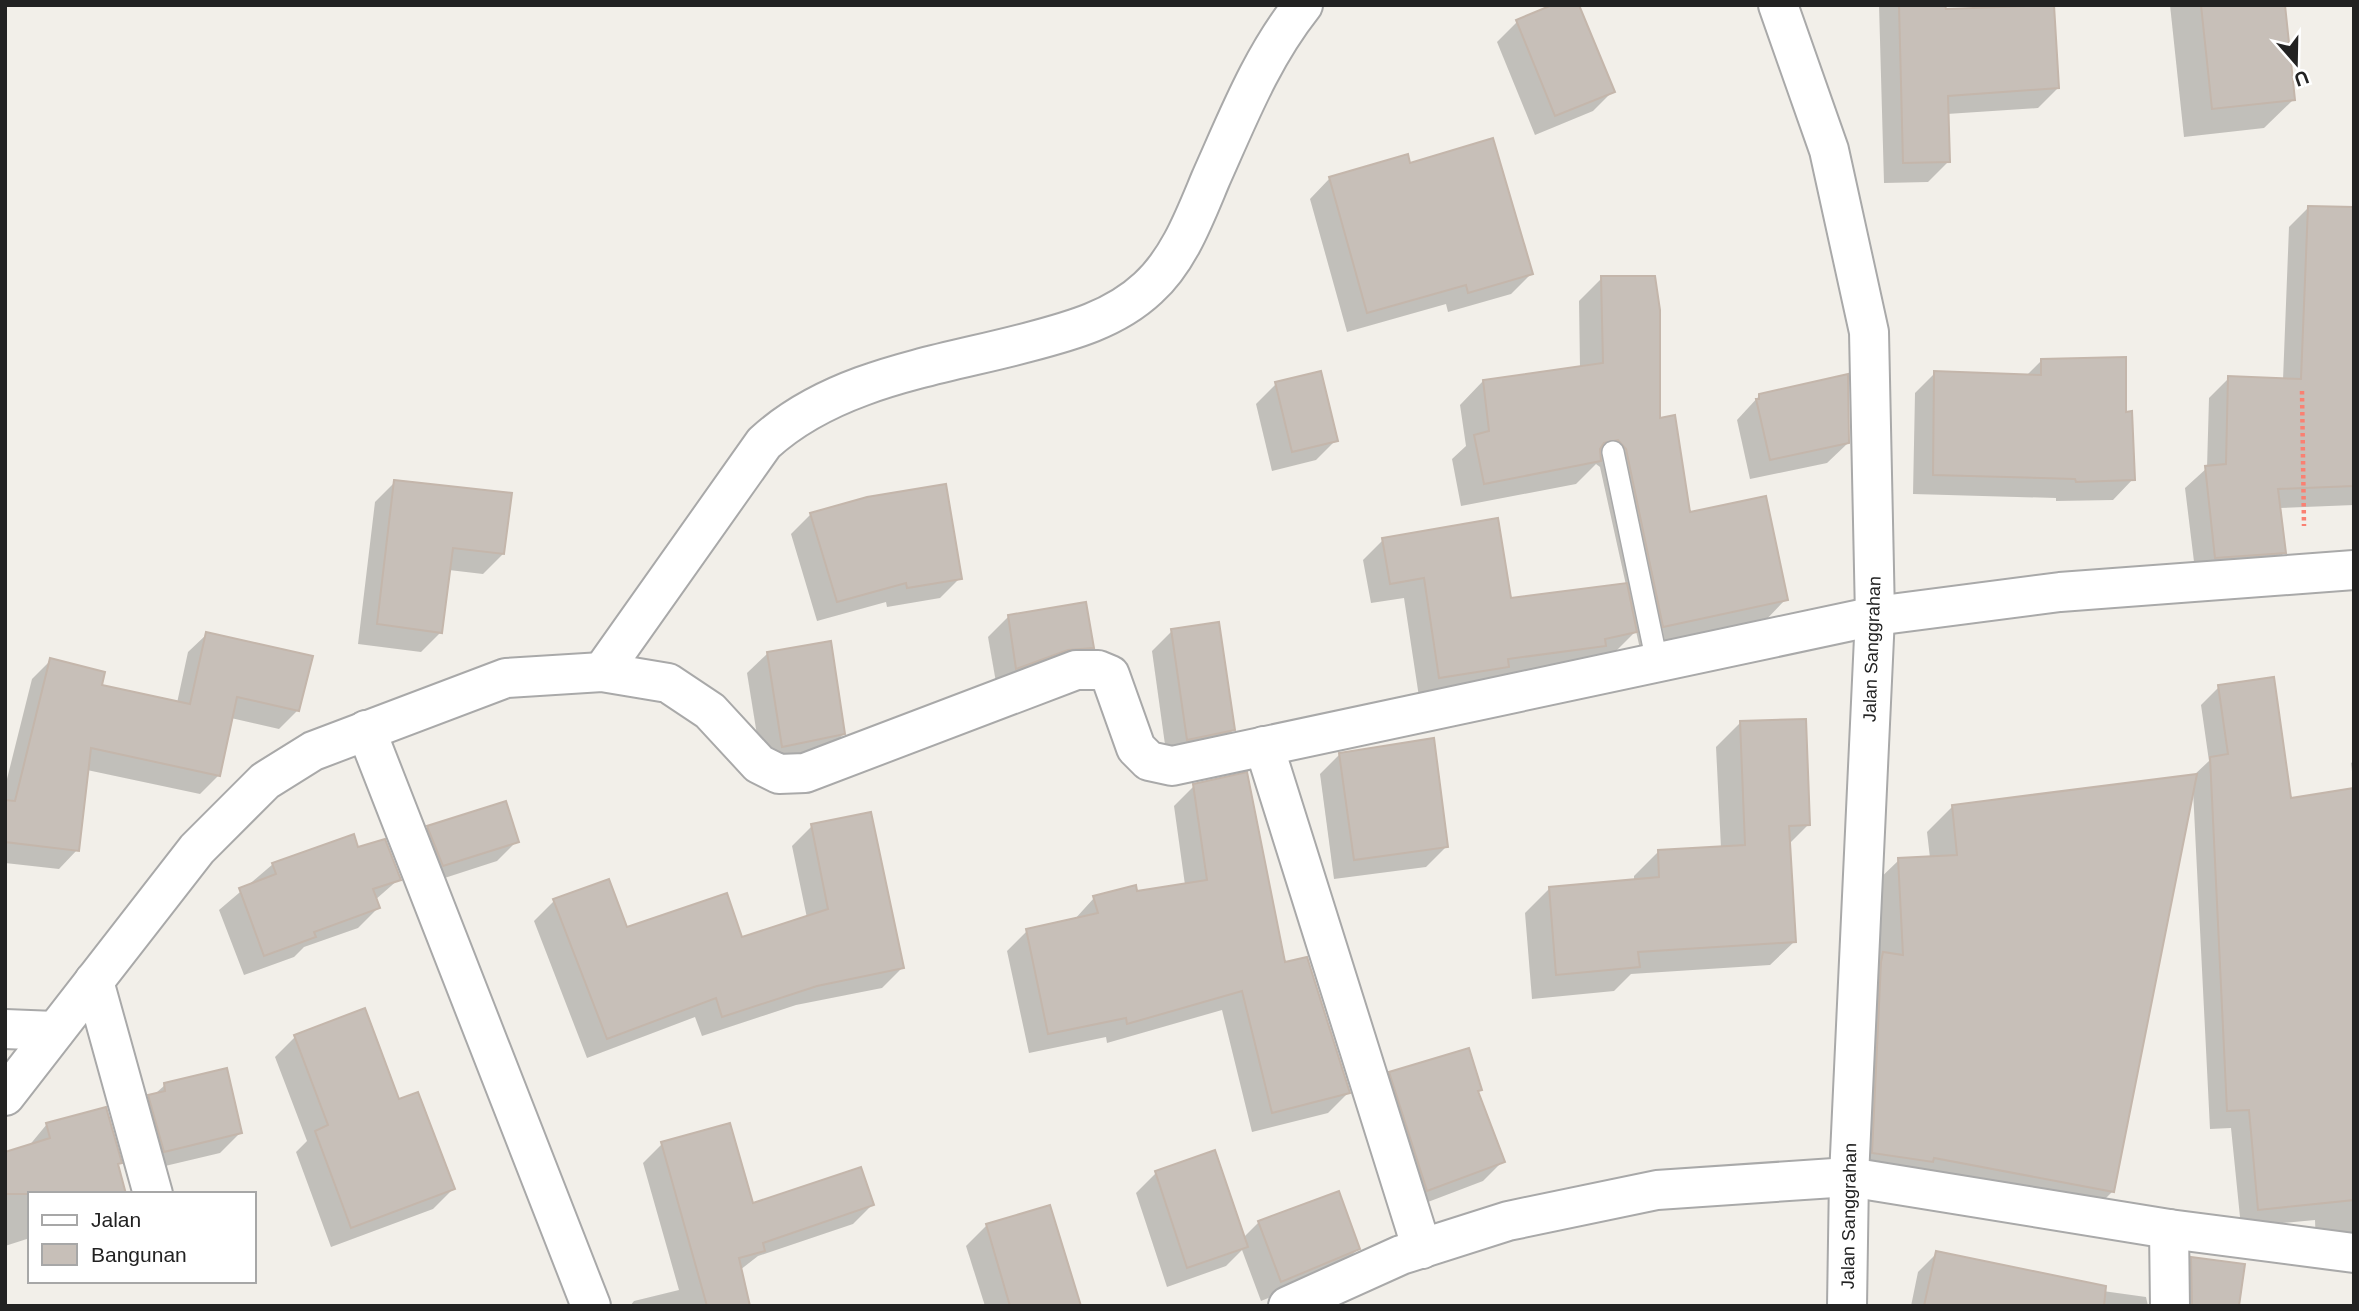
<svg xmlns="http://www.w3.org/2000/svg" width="2359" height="1311" font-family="Helvetica,sans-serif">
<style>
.shadow{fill:#0003}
.building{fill:#c7bfb8;stroke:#c4b6ab;stroke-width:2}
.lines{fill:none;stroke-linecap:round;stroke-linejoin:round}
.lane-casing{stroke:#a9a9a9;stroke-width:24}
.street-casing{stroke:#a9a9a9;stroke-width:42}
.path{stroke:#fa8072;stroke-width:4.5;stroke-dasharray:3.5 3.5;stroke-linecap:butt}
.lane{stroke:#fff;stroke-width:21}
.street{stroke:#fff;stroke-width:38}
.labels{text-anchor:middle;stroke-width:7;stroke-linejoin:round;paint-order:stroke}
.street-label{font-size:18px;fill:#222;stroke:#fff}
</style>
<rect width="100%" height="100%" fill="#f2efe9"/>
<g class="shadow">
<polygon points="1556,5 1613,91 1593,111 1535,135 1497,42 1517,22"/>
<polygon points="1879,5 1944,5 1944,11 2052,5 2058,88 2038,108 1947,114 1948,162 1928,182 1884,183"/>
<polygon points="2170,5 2283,5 2293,100 2264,128 2184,137"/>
<polygon points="1409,165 1531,274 1511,294 1448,312 1446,304 1347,332 1310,199 1330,178"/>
<polygon points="2309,207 2354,386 2354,505 2279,508 2284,553 2264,573 2196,578 2185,488 2207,468 2209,398 2229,378 2283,380 2289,227"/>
<polygon points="1602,278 1659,420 1688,514 1786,599 1763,623 1640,649 1636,631 1615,652 1594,656 1584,666 1419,697 1404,598 1371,603 1363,560 1383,540 1510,600 1626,585 1600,467 1596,464 1576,484 1461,506 1452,459 1466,446 1460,405 1483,381 1580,368 1579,301"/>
<polygon points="2042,360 2125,414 2133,479 2113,500 2056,501 2056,498 1913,494 1915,393 1935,373 2026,376"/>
<polygon points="1276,384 1336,440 1316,460 1272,471 1256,404"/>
<polygon points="1760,395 1848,443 1827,463 1750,479 1737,420"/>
<polygon points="395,482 503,554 483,574 449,570 441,632 421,652 358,644 375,502"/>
<polygon points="811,514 960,578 940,598 887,607 886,602 817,621 791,534"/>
<polygon points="1009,616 1092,648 1072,668 997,688 988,637"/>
<polygon points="1172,631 1233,730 1213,750 1167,759 1152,651"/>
<polygon points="207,634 298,710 279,729 231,718 219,775 200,794 87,770 77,850 59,869 5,863 5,787 32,679 51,660 100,687 177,703 188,652"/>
<polygon points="768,653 844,734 823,754 762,766 747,673"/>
<polygon points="2219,687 2290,800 2354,790 2354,1254 2316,1246 2315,1220 2241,1227 2231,1128 2210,1129 2193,790 2112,1192 2087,1217 1848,1178 1873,885 1899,860 1930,858 1927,832 1953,806 2193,776 2209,761 2201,705"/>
<polygon points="1740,723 1809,824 1789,844 1795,941 1770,965 1631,974 1614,991 1532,999 1525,913 1549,889 1634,881 1634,876 1658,852 1721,848 1716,747"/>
<polygon points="1340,754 1446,847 1426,867 1334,879 1320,774"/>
<polygon points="2354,761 2354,788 2351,763"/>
<polygon points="1194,786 1348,1093 1328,1113 1252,1132 1222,1010 1107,1043 1106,1037 1029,1053 1007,951 1027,931 1074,920 1094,898 1185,885 1174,806"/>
<polygon points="812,826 902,968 882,988 796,1005 702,1036 695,1017 587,1058 534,921 554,901 626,929 741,939 807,918 792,846"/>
<polygon points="428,827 517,841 497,861 423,885 408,847"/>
<polygon points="357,849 399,879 375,900 378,908 358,928 304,947 294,957 244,975 219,910 273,864"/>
<polygon points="295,1037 398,1101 453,1189 433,1209 331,1247 296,1152 307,1141 275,1057"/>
<polygon points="1390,1073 1480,1089 1477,1092 1503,1161 1483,1181 1407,1210 1370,1093"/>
<polygon points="165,1085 240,1133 220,1153 144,1171 129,1117"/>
<polygon points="105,1109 30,1194 30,1238 5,1246 5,1154 28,1147 47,1124"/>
<polygon points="662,1144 752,1205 872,1205 853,1224 758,1256 740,1270 749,1306 630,1306 634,1301 679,1290 643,1163"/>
<polygon points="1214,1153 1243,1238 1259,1222 1358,1249 1338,1269 1261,1301 1242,1250 1226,1266 1167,1287 1136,1193 1156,1173"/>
<polygon points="1049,1207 1072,1306 985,1306 966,1246 986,1226"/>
<polygon points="1937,1253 2074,1287 2146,1297 2148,1306 1911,1306 1918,1272"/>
<polygon points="2192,1258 2237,1306 2172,1306 2173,1276"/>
</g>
<g class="building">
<polygon points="1552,5 1579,5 1615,92 1555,116 1516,20"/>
<polygon points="1899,5 1945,5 1946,9 2054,5 2059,88 1948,96 1950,162 1903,163"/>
<polygon points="2201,5 2285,5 2295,100 2212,109"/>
<polygon points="1493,138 1533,274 1468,293 1466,285 1367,313 1329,177 1408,154 1410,163"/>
<polygon points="2308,206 2354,207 2354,486 2278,489 2286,553 2215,558 2205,466 2226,464 2228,376 2301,379"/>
<polygon points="1601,276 1655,276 1660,310 1660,418 1675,415 1690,512 1766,496 1788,600 1663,627 1626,449 1618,440 1604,443 1600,449 1601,461 1484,484 1474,435 1489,431 1483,380 1603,363"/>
<polygon points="2126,357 2126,412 2132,411 2135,480 2076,482 2075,479 1933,475 1934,371 2041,375 2041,359"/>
<polygon points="1321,371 1338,441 1292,452 1275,382"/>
<polygon points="1848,374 1849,443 1770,460 1756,399 1759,399 1759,394"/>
<polygon points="394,480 512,493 504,554 453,548 442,633 377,624"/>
<polygon points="946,484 962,579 907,588 906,583 837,602 810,513 867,497"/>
<polygon points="1498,518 1511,598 1627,583 1637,632 1605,639 1606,646 1508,659 1509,667 1439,678 1424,578 1390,584 1382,538"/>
<polygon points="1086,602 1094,648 1068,650 1016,669 1008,615"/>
<polygon points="1219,622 1235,730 1187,740 1171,629"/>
<polygon points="206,632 313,656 299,711 237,697 220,776 91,748 79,851 5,842 5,800 15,801 50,658 105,672 102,685 190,704"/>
<polygon points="831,641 845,734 782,747 767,652"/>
<polygon points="2274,677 2291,798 2354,788 2354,1200 2258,1210 2249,1110 2227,1111 2210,757 2228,754 2218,685"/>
<polygon points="1806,719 1810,825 1789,826 1796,942 1638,952 1640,967 1556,975 1549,887 1659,877 1658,850 1745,845 1740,721"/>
<polygon points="1434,738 1448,847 1354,860 1339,753"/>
<polygon points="1247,772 1285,962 1307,957 1350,1093 1272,1113 1242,991 1127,1024 1126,1018 1048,1034 1026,929 1098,913 1093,896 1136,885 1137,891 1207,880 1193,784"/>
<polygon points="2197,774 2114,1192 1934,1158 1933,1162 1872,1153 1881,962 1883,952 1903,955 1898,858 1957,855 1952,805"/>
<polygon points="506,801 519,842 443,866 427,826"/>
<polygon points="871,812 904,968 817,986 722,1017 716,998 607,1039 553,899 609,879 627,927 727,893 742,937 828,909 811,824"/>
<polygon points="354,834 358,847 385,839 401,880 373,889 380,908 314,932 316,937 264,956 239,888 276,874 272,863"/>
<polygon points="365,1008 399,1099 418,1092 455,1189 351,1228 315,1131 328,1125 294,1035"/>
<polygon points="1469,1048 1482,1090 1478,1091 1505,1162 1427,1191 1389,1072"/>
<polygon points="227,1068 242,1133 164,1152 148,1095 165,1091 164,1083"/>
<polygon points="106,1107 122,1163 118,1164 126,1194 5,1194 5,1152 50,1138 46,1123"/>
<polygon points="730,1123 753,1203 861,1167 874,1205 763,1243 765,1251 739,1258 750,1306 707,1306 661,1142"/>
<polygon points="1215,1150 1248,1247 1187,1268 1155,1171"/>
<polygon points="1339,1191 1360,1249 1281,1282 1258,1221"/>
<polygon points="1050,1205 1081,1306 1010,1306 986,1224"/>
<polygon points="1936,1251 2106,1286 2104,1306 1924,1306"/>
<polygon points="2191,1257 2245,1264 2239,1306 2192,1306"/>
</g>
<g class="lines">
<defs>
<polyline id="lane" points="1613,452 1657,662"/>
<g id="street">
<polyline points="1778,5 1829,150 1869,332 1875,616 1849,1177 1847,1306"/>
<path d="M602,672L764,443C835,378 939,366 1029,342C1071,331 1115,319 1148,288C1179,260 1195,216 1211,178C1238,118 1261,58 1303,5"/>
<polyline points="366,730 591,1306"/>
<polyline points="1264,746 1422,1249"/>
<polyline points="94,981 153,1194"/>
<polyline points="5,1029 55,1031"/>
<polyline points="5,1096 197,849 265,781 313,751 506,678 602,672 668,683 710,711 759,764 779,774 805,773 1076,670 1098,670 1110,675 1136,748 1149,761 1172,766 1875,616 2060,592 2354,570"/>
<polyline points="2169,1229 2170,1306"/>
<polyline points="1288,1306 1401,1255 1508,1221 1657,1190 1849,1177 2169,1229 2354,1253"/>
</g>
</defs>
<use href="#lane" class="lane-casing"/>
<use href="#street" class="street-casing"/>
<polyline class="path" points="2302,391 2304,526"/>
<use href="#lane" class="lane"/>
<use href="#street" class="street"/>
</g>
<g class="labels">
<g class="street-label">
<text transform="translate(1872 649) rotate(-88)" y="6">Jalan Sanggrahan</text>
<text transform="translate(1849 1216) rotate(-89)" y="6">Jalan Sanggrahan</text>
</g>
</g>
<rect width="2359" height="1311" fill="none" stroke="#222222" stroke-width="14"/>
<rect x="28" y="1192" width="228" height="91" fill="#ffffff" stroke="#a7a7a7" stroke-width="2"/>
<rect x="42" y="1215" width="35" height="10" fill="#ffffff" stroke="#a7a7a7" stroke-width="2"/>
<text x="91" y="1227" font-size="21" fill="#222222">Jalan</text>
<rect x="42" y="1244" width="35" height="21" fill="#c7bfb8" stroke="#a7a7a7" stroke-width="2"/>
<text x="91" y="1262" font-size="21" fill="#222222">Bangunan</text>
<g transform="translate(2296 63) rotate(160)" stroke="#ffffff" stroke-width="5" paint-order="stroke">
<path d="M0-5L12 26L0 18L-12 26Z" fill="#222222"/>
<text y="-10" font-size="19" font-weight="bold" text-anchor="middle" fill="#222222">U</text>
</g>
</svg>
